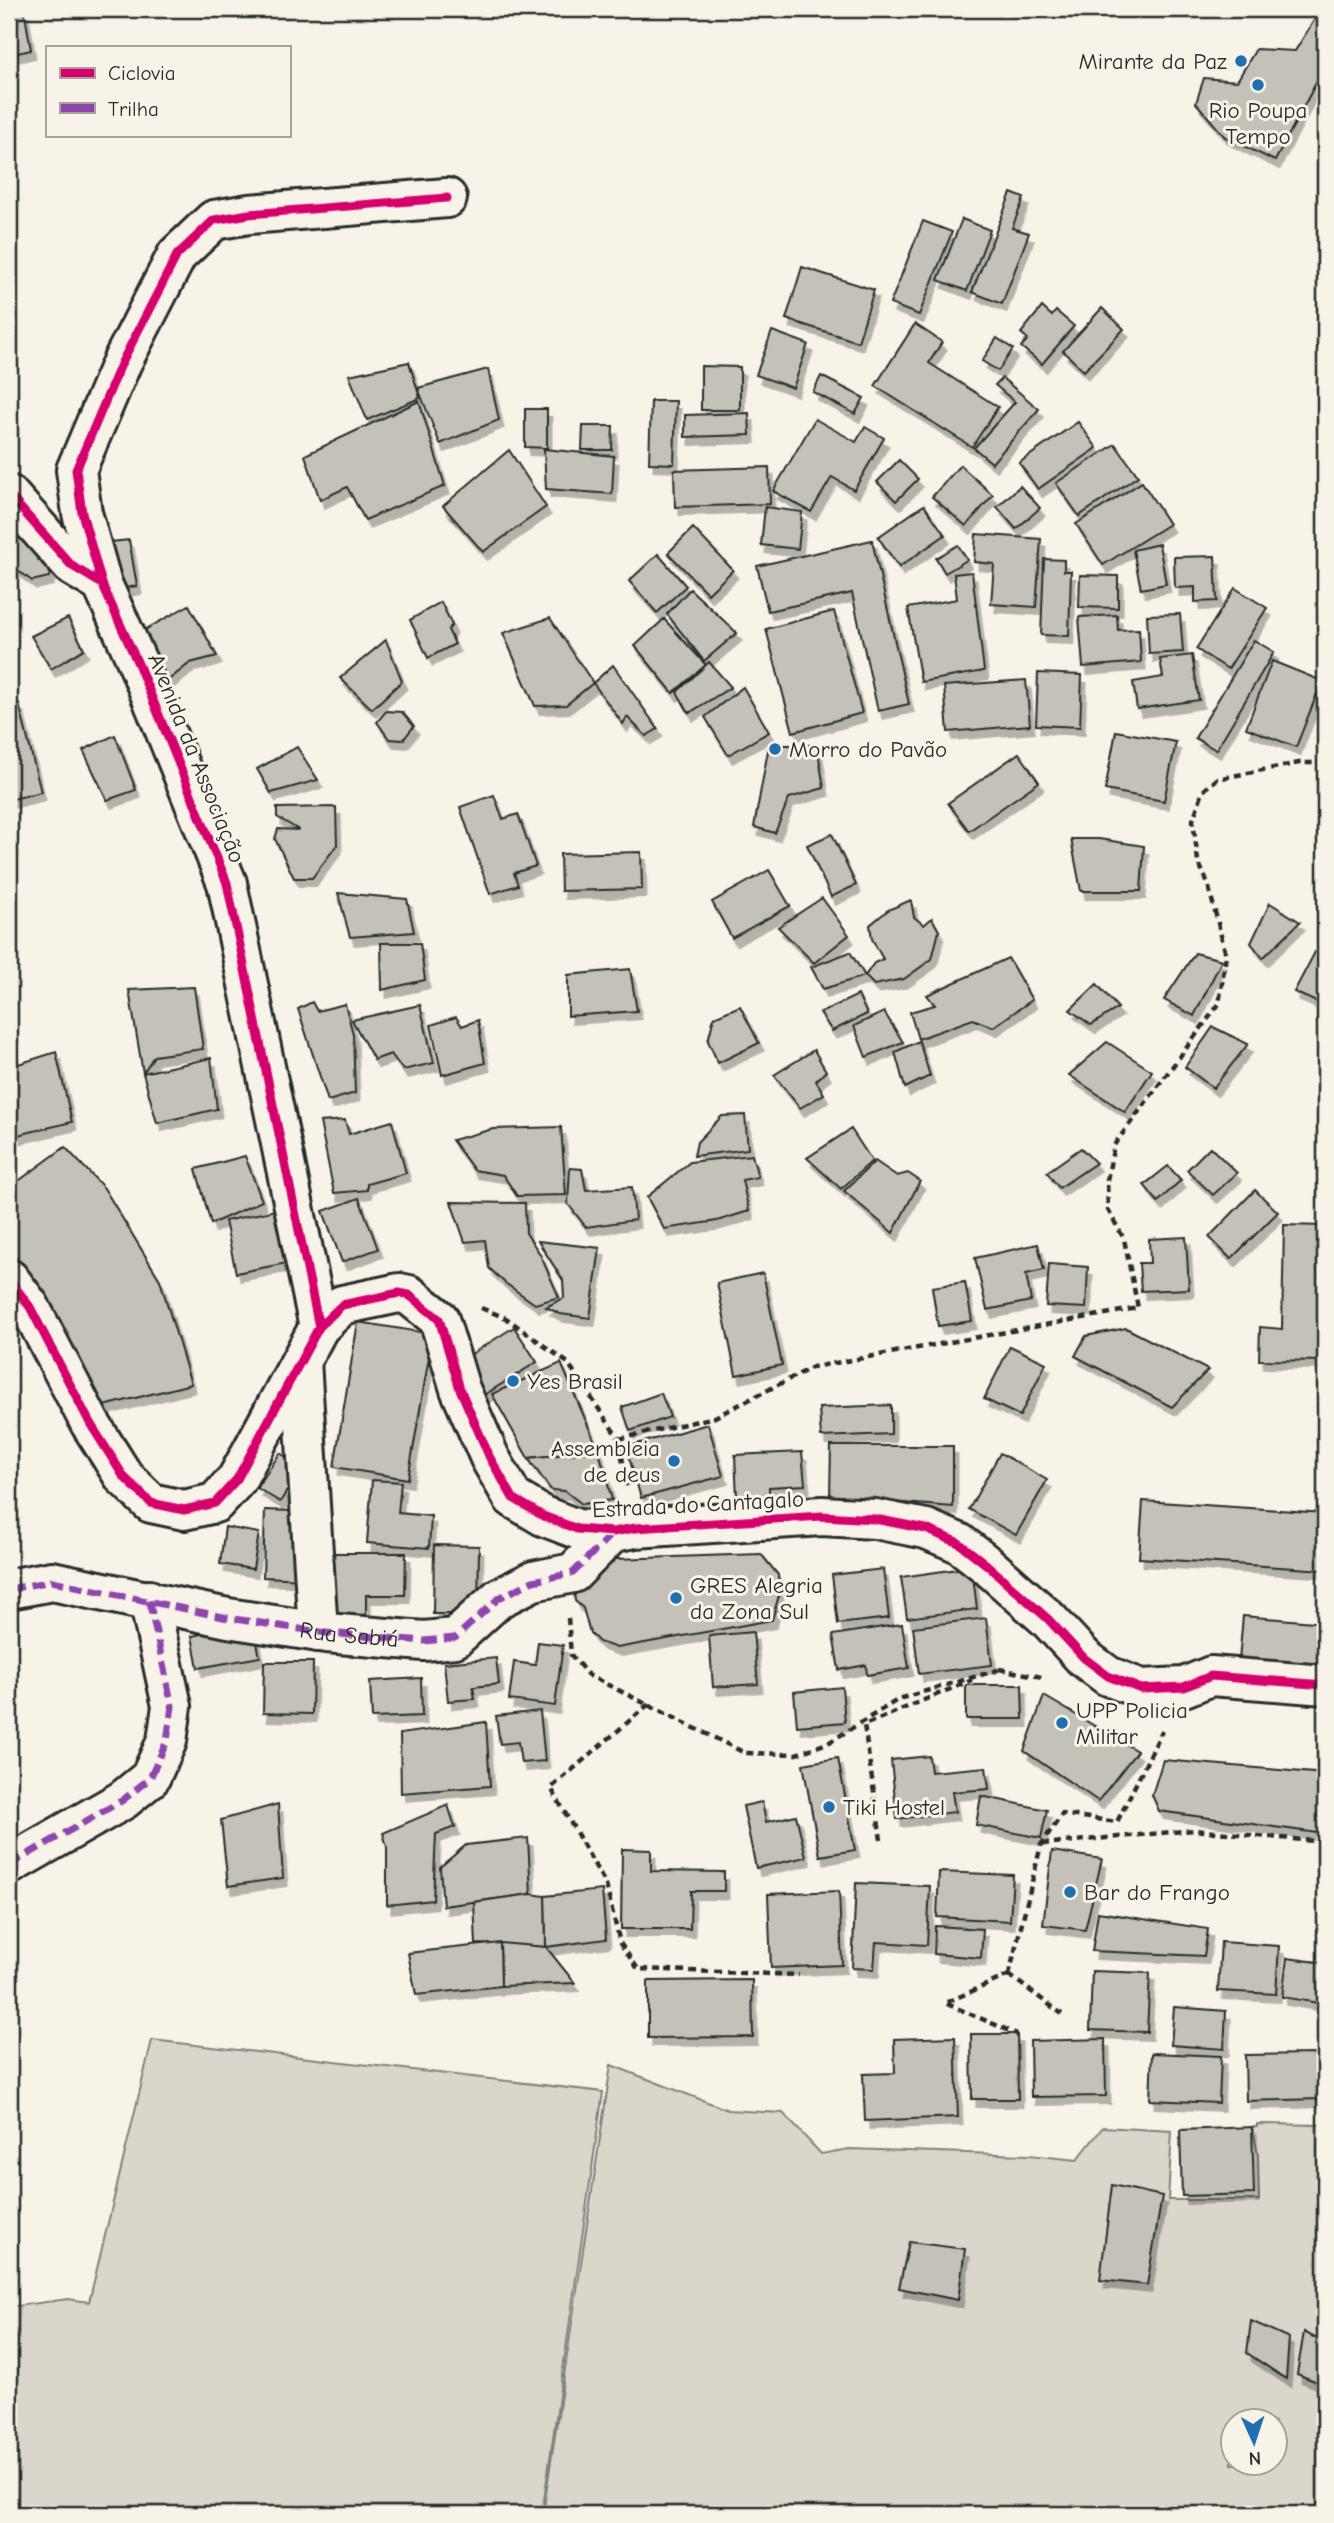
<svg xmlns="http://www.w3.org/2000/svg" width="1334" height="2523" font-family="'Comic Neue',sans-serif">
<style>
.green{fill:#dad6cc;stroke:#82807c;stroke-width:2;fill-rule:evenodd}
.building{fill:#c4c1b9;stroke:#2b2b2b;stroke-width:2;filter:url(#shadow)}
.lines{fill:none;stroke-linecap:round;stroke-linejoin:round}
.minor-casing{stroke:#2b2b2b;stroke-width:44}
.path{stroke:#2b2b2b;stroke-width:4.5;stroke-dasharray:7 5;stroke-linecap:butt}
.minor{stroke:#f7f3e8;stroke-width:38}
.quiet{stroke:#8e44ad;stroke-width:7;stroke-dasharray:14 7;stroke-linecap:butt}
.cycleway-casing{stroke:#f7f3e8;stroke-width:13}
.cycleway{stroke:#d6006c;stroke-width:9}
.poi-dot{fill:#1f6fb2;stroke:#f7f3e8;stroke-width:2.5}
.labels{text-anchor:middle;stroke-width:6;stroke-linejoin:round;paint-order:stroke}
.poi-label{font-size:23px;fill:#2b2b2b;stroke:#f7f3e8;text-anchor:start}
.street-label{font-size:23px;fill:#2b2b2b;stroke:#f7f3e8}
</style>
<defs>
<filter id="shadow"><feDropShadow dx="4.5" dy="8" stdDeviation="0" flood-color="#0004"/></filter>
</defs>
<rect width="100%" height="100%" fill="#f7f3e8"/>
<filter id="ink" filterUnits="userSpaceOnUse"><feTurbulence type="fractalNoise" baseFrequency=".0143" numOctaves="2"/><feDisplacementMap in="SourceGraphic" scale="14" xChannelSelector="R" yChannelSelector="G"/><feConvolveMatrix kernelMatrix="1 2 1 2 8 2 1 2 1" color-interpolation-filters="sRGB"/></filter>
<g filter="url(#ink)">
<g class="green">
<polygon points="152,2040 603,2092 542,2514 9,2514 9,2307 68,2299 89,2302"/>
<path d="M611,2065L728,2110L783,2113L821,2154L849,2149L1029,2155L1077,2160L1103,2127L1172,2131L1168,2200H1259L1258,2154L1252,2127H1257V2124L1325,2125V2514H543ZM1232,2422H1274V2464H1232Z"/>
</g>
<g class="building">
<polygon points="9,9 24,9 31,50 9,55"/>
<polygon points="1321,9 1325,9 1325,89 1317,81 1275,161 1225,137 1196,103 1204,78 1237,81 1256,49 1295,51"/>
<polygon points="1011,193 1024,198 1012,228 1029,233 1002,304 972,292"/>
<polygon points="962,219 990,230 967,291 938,280"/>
<polygon points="923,221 952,232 919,315 890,304"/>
<polygon points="802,267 874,290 858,342 786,319"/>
<polygon points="1042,307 1052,316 1056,311 1074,326 1042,364 1021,347 1028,339 1021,333"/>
<polygon points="1102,308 1124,329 1084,371 1063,351"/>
<polygon points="915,324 942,342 929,363 998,407 972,447 875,386"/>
<polygon points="772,331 808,344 793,388 756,375"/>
<polygon points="997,338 1013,349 998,371 982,361"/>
<polygon points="409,362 420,398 367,420 349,375"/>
<polygon points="701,366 740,367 740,410 701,410"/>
<polygon points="488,369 499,420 440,444 418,388"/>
<polygon points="821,376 864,398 855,414 813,392"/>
<polygon points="1002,378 1039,409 992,463 974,448 1015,402 995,385"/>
<polygon points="419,401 445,486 365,520 347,487 320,500 305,455"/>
<polygon points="651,401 676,401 674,464 649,463"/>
<polygon points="525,409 547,409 547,448 525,447"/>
<polygon points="749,413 750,435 685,437 685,415"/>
<polygon points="815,419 856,442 865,427 884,438 854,490 832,477 811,512 773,491"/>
<polygon points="1078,422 1097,448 1038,489 1019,463"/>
<polygon points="583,426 613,426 612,450 582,450"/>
<polygon points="1115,444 1138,476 1079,516 1056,483"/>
<polygon points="544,449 614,456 612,494 546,489"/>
<polygon points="509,450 546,507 483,552 443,506"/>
<polygon points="899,460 918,479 896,501 877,482"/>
<polygon points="960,465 993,495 966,526 932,497"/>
<polygon points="769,467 770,504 675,507 674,470"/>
<polygon points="1142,482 1169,524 1103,565 1076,524"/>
<polygon points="1020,486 1040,508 1016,529 997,507"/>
<polygon points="9,505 53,561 49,577 32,581 9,564"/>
<polygon points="924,505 945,535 899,567 878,537"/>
<polygon points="765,507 802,512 798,549 761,545"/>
<polygon points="693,528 733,570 708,594 668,553"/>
<polygon points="976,534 1041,539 1036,607 991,604 994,564 974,562"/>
<polygon points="129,540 137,586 119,589 111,542"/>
<polygon points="872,540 909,704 878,711 852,593 768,611 757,566"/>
<polygon points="1159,544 1166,584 1141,589 1133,550"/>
<polygon points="958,545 967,560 945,573 936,558"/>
<polygon points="658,554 686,586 657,613 629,581"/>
<polygon points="1215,556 1217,601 1195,602 1195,587 1175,588 1174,557"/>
<polygon points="1044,559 1064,560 1064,571 1071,571 1069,636 1041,635"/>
<polygon points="972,572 984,671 921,682 908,608 957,599 954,574"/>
<polygon points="1080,575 1118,576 1118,608 1079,607"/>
<polygon points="1235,588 1267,608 1228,669 1196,649"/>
<polygon points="690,589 737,633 704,661 667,614"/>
<polygon points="441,602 452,625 448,630 455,644 428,658 410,620"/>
<polygon points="189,605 217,656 190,663 161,686 134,636"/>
<polygon points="834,611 862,713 793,732 766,629"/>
<polygon points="1180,614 1183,652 1149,654 1147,615"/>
<polygon points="1117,615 1118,630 1139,629 1141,662 1083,667 1079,617"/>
<polygon points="68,618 84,649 51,669 31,636"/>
<polygon points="550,618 593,683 566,705 535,706 503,633"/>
<polygon points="664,619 706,665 673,693 635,646"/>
<polygon points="386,640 402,681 372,709 340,678"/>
<polygon points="1254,640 1274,652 1216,750 1195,738"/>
<polygon points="1192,655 1199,700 1137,709 1133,682 1163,677 1160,659"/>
<polygon points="1272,661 1322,681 1296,747 1246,728"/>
<polygon points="709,662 731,687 689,713 677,692"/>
<polygon points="613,665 658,729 646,736 627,717 623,724 593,683"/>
<polygon points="1038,673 1082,675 1080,727 1036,725"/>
<polygon points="1026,680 1030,725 948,732 944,686"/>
<polygon points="743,687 769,732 728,755 705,717"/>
<polygon points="19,704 41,792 9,800 9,708"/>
<polygon points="386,711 402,712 414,726 403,740 389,739 377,722"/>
<polygon points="1116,731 1176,742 1164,801 1105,790"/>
<polygon points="115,735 136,790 107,800 83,750"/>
<polygon points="769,745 817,745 824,788 789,798 775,833 754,827"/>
<polygon points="297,747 318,780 271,793 257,769"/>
<polygon points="1019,753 1039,782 969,831 948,803"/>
<polygon points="494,795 503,819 518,814 536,866 514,873 518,885 490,894 460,807"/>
<polygon points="336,807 337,845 312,878 294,878 275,839 278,829 299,830 277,817 277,808"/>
<polygon points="832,834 856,885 831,897 807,845"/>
<polygon points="1071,839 1099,839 1144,846 1141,891 1081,891"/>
<polygon points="641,852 642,889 561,891 560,854"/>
<polygon points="769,870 790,906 732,938 712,902"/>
<polygon points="338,893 407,899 414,932 350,937"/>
<polygon points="822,898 849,935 814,963 778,927"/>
<polygon points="911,900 914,917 924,925 932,918 939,931 932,959 904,979 874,985 865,976 874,963 883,959 872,939 870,925 888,910"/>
<polygon points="1270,903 1300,922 1263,958 1251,943"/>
<polygon points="381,943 420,943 425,980 382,990"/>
<polygon points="850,952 865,976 823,989 811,967"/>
<polygon points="1315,952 1325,957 1325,1001 1323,1005 1294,992"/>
<polygon points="1195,953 1222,960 1194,1016 1164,1000"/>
<polygon points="1008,958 1032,1000 993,1027 973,1019 918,1039 910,1012 935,1005 927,995"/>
<polygon points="630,969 637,1011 568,1016 568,975"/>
<polygon points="1097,984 1118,1008 1091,1025 1070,1010"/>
<polygon points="194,987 203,1049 154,1056 143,1073 129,990"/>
<polygon points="858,995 867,1014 832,1031 820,1013"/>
<polygon points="312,1002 317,1011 345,1004 353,1034 355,1093 328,1101 298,1009"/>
<polygon points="420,1005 434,1063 403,1070 391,1054 374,1060 352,1020"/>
<polygon points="740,1006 759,1043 718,1063 708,1041 714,1017"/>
<polygon points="884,1012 903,1042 866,1057 854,1026"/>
<polygon points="456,1017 462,1026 478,1020 485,1063 442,1075 431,1025"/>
<polygon points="1213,1027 1248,1044 1213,1088 1185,1067"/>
<polygon points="919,1041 930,1076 905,1088 895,1052"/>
<polygon points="1107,1042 1152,1071 1125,1112 1069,1075"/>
<polygon points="814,1050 826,1071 816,1081 824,1094 800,1108 774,1075"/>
<polygon points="56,1052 72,1122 9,1137 9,1067"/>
<polygon points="211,1058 217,1109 157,1123 143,1073"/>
<polygon points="745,1115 748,1149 694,1156 697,1142 722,1116"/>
<polygon points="345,1120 349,1134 392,1121 406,1173 367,1184 367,1190 334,1193 320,1122"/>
<polygon points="561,1127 566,1195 517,1196 503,1175 474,1170 452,1140 493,1129"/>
<polygon points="851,1129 872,1161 841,1189 807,1158"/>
<polygon points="65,1147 104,1188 160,1280 191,1384 96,1408 50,1306 9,1248 9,1188"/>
<polygon points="1210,1147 1237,1173 1213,1195 1187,1170"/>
<polygon points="1081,1148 1096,1163 1059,1188 1047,1172"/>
<polygon points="752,1155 758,1177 742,1180 749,1211 717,1221 664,1229 647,1197 690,1162"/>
<polygon points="245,1156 262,1201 211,1224 196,1169"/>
<polygon points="875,1161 897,1176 908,1173 920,1181 893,1233 844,1191"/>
<polygon points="1168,1166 1181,1180 1158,1202 1144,1185"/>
<polygon points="570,1168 582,1169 586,1190 632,1187 635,1220 586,1227 568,1204"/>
<polygon points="1255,1190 1278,1212 1231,1259 1209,1237"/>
<polygon points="359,1198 378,1249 342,1262 323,1211"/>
<polygon points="451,1202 525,1203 526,1233 540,1254 559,1297 535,1304 505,1283 489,1268 485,1240 465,1242"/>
<polygon points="285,1208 297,1261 236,1273 225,1221"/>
<polygon points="1284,1225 1325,1226 1325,1361 1259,1360 1260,1327 1282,1329"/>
<polygon points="1186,1237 1189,1289 1141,1291 1139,1263 1150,1263 1149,1239"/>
<polygon points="538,1241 600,1248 590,1318 560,1314 546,1307 564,1298 563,1280"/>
<polygon points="1038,1244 1044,1270 1026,1274 1031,1301 987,1310 975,1258"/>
<polygon points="1049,1264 1088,1267 1086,1308 1046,1306"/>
<polygon points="763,1273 782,1365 736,1375 717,1283"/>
<polygon points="965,1282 972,1321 938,1326 932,1287"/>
<polygon points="358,1322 433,1334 408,1479 334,1467"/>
<polygon points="514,1327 537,1362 484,1395 462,1360"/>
<polygon points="1126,1328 1208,1370 1172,1407 1075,1356 1086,1336"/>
<polygon points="1010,1346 1046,1363 1020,1416 984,1399"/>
<polygon points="561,1363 599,1451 528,1458 492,1394"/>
<polygon points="661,1393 670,1417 630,1431 622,1407"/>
<polygon points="891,1405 891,1434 821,1437 819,1408"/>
<polygon points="708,1424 723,1476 641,1498 626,1447"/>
<polygon points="831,1446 953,1446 953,1507 830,1497"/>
<polygon points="599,1451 612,1500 582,1504 565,1491 551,1490 528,1458"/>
<polygon points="802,1452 805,1485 769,1487 769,1497 737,1498 735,1455"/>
<polygon points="280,1453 302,1467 280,1502 257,1488"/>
<polygon points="1000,1453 1047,1480 1016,1535 969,1509"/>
<polygon points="372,1480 401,1482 398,1513 431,1516 429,1548 367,1543"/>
<polygon points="1143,1501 1325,1513 1325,1570 1139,1558"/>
<polygon points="265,1510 292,1511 291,1535 307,1535 306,1579 263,1577"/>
<polygon points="225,1527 259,1533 253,1569 220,1564"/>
<polygon points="434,1545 479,1546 478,1614 433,1614"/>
<polygon points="327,1553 406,1553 405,1595 366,1595 366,1626 327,1625"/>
<polygon points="761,1554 778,1575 779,1595 772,1620 617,1648 599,1642 590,1633 583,1608 575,1601 573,1580 587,1566 615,1559"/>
<polygon points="972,1567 977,1609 907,1618 901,1577"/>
<polygon points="883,1569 889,1618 838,1624 832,1575"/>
<polygon points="1243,1616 1325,1623 1325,1678 1238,1671"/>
<polygon points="986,1618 992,1665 919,1674 913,1627"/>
<polygon points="253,1624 260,1657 198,1668 192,1636"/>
<polygon points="902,1624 909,1668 867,1675 866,1665 839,1670 833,1635"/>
<polygon points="753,1632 758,1684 713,1687 709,1636"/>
<polygon points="538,1642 563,1645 555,1706 509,1700 514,1662 535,1665"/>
<polygon points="496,1658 499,1684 473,1687 475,1699 448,1701 444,1663"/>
<polygon points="264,1662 313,1662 312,1714 263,1713"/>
<polygon points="421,1678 422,1716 372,1718 370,1681"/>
<polygon points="966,1685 1022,1685 1023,1719 966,1719"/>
<polygon points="842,1687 845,1722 797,1726 794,1692"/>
<polygon points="1044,1696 1137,1751 1098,1801 1024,1751"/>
<polygon points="540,1711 545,1761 521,1763 518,1742 500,1744 496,1716"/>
<polygon points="486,1722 490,1786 401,1793 400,1734"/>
<polygon points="929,1756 931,1772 986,1767 989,1789 952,1792 955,1812 897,1819 891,1760"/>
<polygon points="838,1758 855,1850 820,1856 803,1764"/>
<polygon points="1163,1760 1325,1774 1325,1834 1159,1811 1152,1795"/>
<polygon points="981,1796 1047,1810 1041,1838 976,1825"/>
<polygon points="762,1802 766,1822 796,1815 806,1857 756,1868 743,1806"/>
<polygon points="278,1804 283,1878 228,1886 221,1820"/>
<polygon points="448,1805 455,1827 436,1834 433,1900 387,1905 387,1847 383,1833"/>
<polygon points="528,1838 531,1894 443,1906 440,1867 466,1845"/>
<polygon points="622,1849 651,1850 651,1871 724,1872 724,1891 691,1891 690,1929 621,1929"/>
<polygon points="1052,1851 1102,1859 1085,1930 1043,1925"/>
<polygon points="939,1872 1013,1875 1010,1921 937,1917"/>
<polygon points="856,1883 930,1886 927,1945 876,1942 874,1969 852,1968"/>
<polygon points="602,1890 606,1939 546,1947 545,1896"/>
<polygon points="839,1891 842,1965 771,1968 768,1894"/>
<polygon points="531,1894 545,1896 546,1947 476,1944 474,1902"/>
<polygon points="1098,1912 1208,1929 1204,1956 1092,1951"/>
<polygon points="935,1926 983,1929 981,1958 934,1954"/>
<polygon points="1221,1942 1279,1946 1276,1994 1218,1991"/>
<polygon points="500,1943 546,1947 575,1983 501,1986"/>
<polygon points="500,1943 501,1986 416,1995 408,1953"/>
<polygon points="1287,1958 1325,1963 1325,2004 1282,1997"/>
<polygon points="1092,1971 1150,1973 1147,2032 1090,2030"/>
<polygon points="752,1980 753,2037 648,2038 648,1981"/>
<polygon points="1174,2007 1226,2011 1224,2049 1171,2045"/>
<polygon points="971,2034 1017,2034 1018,2099 972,2099"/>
<polygon points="955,2037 958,2117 865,2121 863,2074 895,2073 894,2039"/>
<polygon points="1105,2039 1106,2096 1031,2097 1030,2041"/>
<polygon points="1152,2053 1221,2056 1219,2103 1150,2100"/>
<polygon points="1319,2054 1320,2099 1246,2101 1245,2055"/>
<polygon points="1252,2127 1254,2194 1182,2196 1180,2130"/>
<polygon points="1112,2185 1162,2196 1147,2285 1100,2280"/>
<polygon points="909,2242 965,2249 958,2300 899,2288"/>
<polygon points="1251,2321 1289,2338 1286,2379 1247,2353"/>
<polygon points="1304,2332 1325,2343 1325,2385 1297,2374"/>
</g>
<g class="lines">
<defs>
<g id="minor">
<polyline points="9,495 72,566 102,584 139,666 227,883 319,1327"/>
<polyline points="102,584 82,513 76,470 122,362 177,255 214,220 249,214 447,198"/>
<polyline points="9,1279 30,1307 90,1423 124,1477 151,1503 184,1510 215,1503 237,1479 319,1327 342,1305 399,1293 409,1295 439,1319 460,1389 490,1458 513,1498 543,1516 577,1529 613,1532 635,1528 822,1516 875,1519 926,1529 959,1543 987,1565 1048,1619 1084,1658 1108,1676 1141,1689 1184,1687 1211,1676 1325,1685"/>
<polyline points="301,1361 318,1632"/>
<polyline points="9,1589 52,1581 228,1618 326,1633 424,1641 455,1638 499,1598 533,1581 573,1573 613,1532"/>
<polyline points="9,1865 123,1800 150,1778 167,1741 172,1706 149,1600"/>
</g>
</defs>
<use href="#minor" class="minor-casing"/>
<g class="path">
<polyline points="1325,552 1320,671 1325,672"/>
<polyline points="481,1308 506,1318 568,1363 619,1439"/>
<polyline points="627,1486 619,1439 715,1417 813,1367 1138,1308 1124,1239 1108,1210 1107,1180 1114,1145 1219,1004 1226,955 1208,884 1198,861 1193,820 1203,791 1217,779 1299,763 1325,763"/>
<polyline points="568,1618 571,1655 588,1675 745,1753 796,1754 828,1743 899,1699 1001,1669"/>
<polyline points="999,1669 1042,1677"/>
<polyline points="649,1704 551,1788 606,1885 620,1943 638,1969 799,1975"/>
<polyline points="881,1840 864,1725 972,1680"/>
<polyline points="1042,1844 1194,1830 1325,1842"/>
<polyline points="1009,1975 1041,1845 1062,1814 1117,1822 1162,1731"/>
<polyline points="1009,1975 945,2003 1017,2034"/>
<polyline points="1009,1975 1062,2014"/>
</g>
<use href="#minor" class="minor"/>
<g class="quiet">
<path id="s1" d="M9,1589L52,1581L228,1618L326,1633L424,1641L455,1638L499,1598L533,1581L573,1573L613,1532"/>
<polyline points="9,1865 123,1800 150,1778 167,1741 172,1706 149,1600"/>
</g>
<defs>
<g id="cycleway">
<polyline points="9,495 72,566 102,584 139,666 227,883 319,1327"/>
<polyline points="102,584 82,513 76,470 122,362 177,255 214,220 249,214 447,198"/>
<polyline points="9,1279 30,1307 90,1423 124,1477 151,1503 184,1510 215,1503 237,1479 319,1327 342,1305 399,1293 409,1295 439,1319 460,1389 490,1458 513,1498 543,1516 577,1529 613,1532 635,1528 822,1516 875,1519 926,1529 959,1543 987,1565 1048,1619 1084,1658 1108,1676 1141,1689 1184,1687 1211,1676 1325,1685"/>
</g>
</defs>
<use href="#cycleway" class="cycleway-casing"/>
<use href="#cycleway" class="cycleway"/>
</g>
</g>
<g class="poi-dot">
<circle cx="1241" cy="61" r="7"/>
<circle cx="1258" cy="85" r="7"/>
<circle cx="775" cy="749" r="7"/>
<circle cx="513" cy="1381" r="7"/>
<circle cx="674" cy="1461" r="7"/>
<circle cx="676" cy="1598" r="7"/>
<circle cx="1062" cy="1723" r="7"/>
<circle cx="829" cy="1807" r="7"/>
<circle cx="1070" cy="1892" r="7"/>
</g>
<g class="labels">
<g class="poi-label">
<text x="1227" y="69" text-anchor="end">Mirante da Paz</text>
<text x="1258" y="118" text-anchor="middle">Rio Poupa<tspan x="1258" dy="26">Tempo</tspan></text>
<text x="789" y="757">Morro do Pavão</text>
<text x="527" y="1389">Yes Brasil</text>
<text x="660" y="1456" text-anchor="end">Assembleia<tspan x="660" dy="26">de deus</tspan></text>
<text x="690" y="1593">GRES Alegria<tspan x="690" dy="26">da Zona Sul</tspan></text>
<text x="1076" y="1718">UPP Policia<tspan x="1076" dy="26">Militar</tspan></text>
<text x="843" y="1815">Tiki Hostel</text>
<text x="1084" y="1900">Bar do Frango</text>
</g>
<g class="street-label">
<text transform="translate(197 758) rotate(68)" y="8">Avenida da Associação</text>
<text transform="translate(698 1504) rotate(-3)" y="8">Estrada do Cantagalo</text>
<text dy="8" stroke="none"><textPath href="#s1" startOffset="346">Rua Sabiá</textPath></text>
</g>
</g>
<rect width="1334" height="2523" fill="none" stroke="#f7f3e8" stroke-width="35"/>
<rect x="18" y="18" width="1299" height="2488" fill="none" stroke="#2b2b2b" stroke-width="2.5" filter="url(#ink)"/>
<rect x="46" y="46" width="245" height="91" fill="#f7f3e8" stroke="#a5a39c" stroke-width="2"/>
<rect x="60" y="68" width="35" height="10" fill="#d6006c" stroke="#a5a39c" stroke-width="2"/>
<text x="108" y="80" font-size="21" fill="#2b2b2b">Ciclovia</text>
<rect x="60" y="103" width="35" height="10" fill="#8e44ad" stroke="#a5a39c" stroke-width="2"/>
<text x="108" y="116" font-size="21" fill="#2b2b2b">Trilha</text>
<g transform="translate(1254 2442) rotate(177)"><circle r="33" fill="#f7f3e8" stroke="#a5a39c" stroke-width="2"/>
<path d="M0-5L12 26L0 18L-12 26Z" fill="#1f6fb2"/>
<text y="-10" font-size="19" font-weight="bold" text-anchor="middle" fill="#2b2b2b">N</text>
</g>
</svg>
